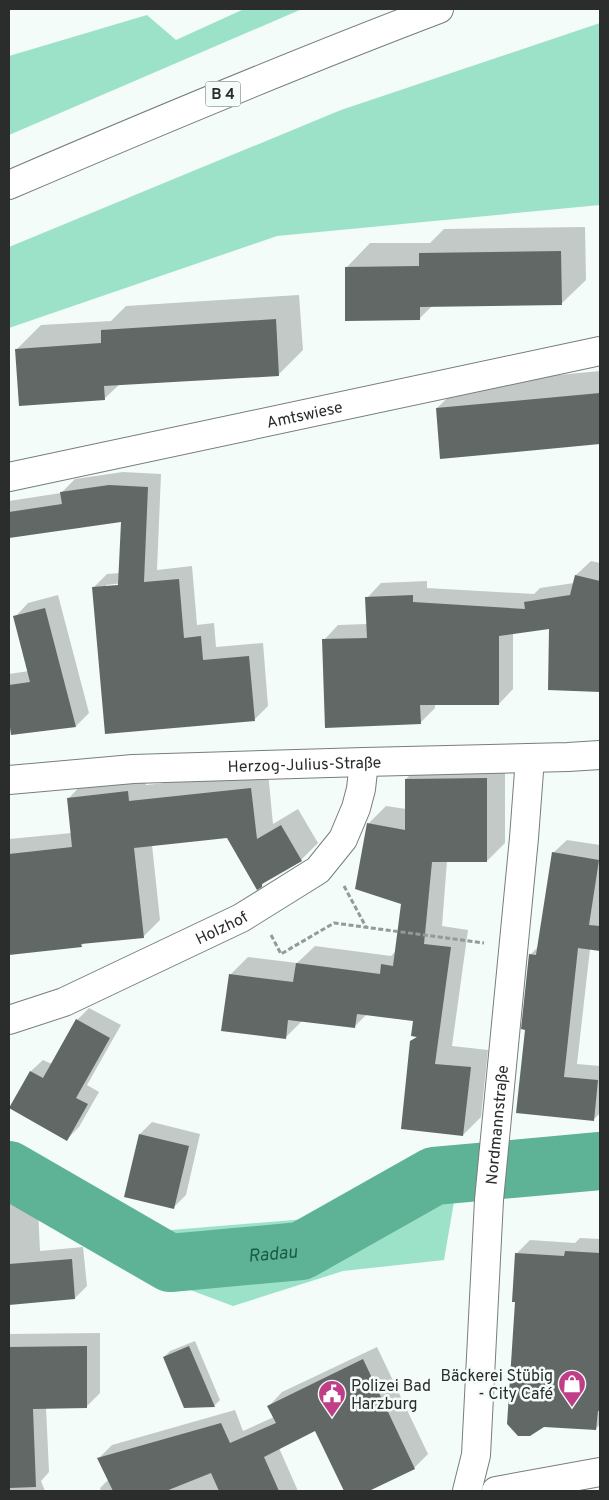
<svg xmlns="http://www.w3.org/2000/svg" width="609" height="1500" font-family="Overpass,sans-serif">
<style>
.green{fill:#9ce2c8}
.shadow{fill:#0003;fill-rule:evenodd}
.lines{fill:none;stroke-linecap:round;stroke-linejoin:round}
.river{stroke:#5eb296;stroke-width:58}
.building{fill:#616865}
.street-casing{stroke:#777e7b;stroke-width:30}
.highway-casing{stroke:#777e7b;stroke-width:30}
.path{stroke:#939a97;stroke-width:3;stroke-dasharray:5 2.5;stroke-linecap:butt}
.street{stroke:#fff;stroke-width:28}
.highway{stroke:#fff;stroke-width:28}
.labels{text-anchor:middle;stroke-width:5;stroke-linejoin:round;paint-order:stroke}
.shield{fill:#f3fcf8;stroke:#666b69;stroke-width:1}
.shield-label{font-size:15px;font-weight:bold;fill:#2a2d2c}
.street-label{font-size:16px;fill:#2a2d2c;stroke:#f3fcf8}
.poi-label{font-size:16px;fill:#2a2d2c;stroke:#f3fcf8;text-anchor:end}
.water-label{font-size:18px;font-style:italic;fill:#185b48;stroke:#f3fcf8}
</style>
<rect width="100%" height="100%" fill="#f3fcf8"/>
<g class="green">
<polygon points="244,9 302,9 9,135 9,56 147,15 176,40"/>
<polygon points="600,23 600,205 277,236 9,328 9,247 341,110"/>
<polygon points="9,1152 106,1212 159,1231 306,1219 426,1166 461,1161 444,1260 343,1271 233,1306 110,1260 9,1180"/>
</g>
<g class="shadow">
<polygon points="585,227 586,280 561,304 432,306 419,319 346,268 370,243 430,243 444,229"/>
<polygon points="299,295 303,350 279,374 120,384 104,399 17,349 41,325 111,321 126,306"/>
<polygon points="600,371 600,443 442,457 437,408 462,384"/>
<path d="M123,472L161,474L157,570L192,566L197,625L214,623L216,647L263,643L268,706L255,719L93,588L107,574L120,573L122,520L9,537V501L61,493L75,479ZM124,583V586L106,587V585Z"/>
<polygon points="591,561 600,563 600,690 549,689 551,627 513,633 513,689 499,704 435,703 435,708 420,723 324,640 338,625 368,624 367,598 381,583 427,581 427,588 534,594 540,588 574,583 576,575"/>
<polygon points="58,595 89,713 76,726 9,727 9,674 29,671 15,617 28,603"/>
<polygon points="424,761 505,761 505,843 487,861 447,861 442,926 468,930 452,1046 488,1050 481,1117 463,1135 412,1042 418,1035 414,1020 367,1014 354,1027 303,1020 285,1038 230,975 248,957 297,963 315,946 391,956 396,951 402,903 368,824 386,806 406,809 406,779"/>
<polygon points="268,772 273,824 298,809 318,843 301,860 267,879 261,886 228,837 152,845 160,920 143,937 84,943 81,946 9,953 9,839 72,833 69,798 85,781 144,775 146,785"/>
<polygon points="567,840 600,845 600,950 590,949 577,1064 600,1066 600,1113 593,1120 527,1029 530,955 539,946 553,853"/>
<polygon points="89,1008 121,1025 87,1085 99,1092 79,1127 67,1139 11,1108 31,1071 43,1060 52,1064 77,1020"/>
<polygon points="152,1122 200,1134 186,1195 174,1207 140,1134"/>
<polygon points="19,1174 19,1191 37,1190 40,1251 83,1247 87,1286 75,1298 9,1304 9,1175"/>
<polygon points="580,1238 600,1239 600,1424 596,1429 516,1301 517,1253 530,1240 575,1243"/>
<polygon points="100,1333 100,1393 86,1407 46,1407 49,1472 41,1481 45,1491 9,1491 9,1334"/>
<polygon points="195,1341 220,1400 214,1406 164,1357 170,1351"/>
<polygon points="377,1347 428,1454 414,1468 366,1491 346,1491 316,1430 279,1448 298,1491 101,1491 100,1488 109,1479 99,1458 112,1445 235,1410 243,1431 274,1417 269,1406 282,1392"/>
</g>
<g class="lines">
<path class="river" id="s1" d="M9,1170L170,1263L301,1251L434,1176L600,1161"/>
</g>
<g class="building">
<polygon points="561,251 562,305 420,307 420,320 345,321 345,267 419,266 419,253"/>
<polygon points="276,319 279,376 104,386 105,400 19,406 15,349 101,343 101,330"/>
<polygon points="600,393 600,444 440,459 436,408"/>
<polygon points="109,485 148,487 144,582 179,579 184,638 201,636 203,660 249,656 255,721 105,734 92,587 118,585 121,522 9,538 9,512 62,504 60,492"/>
<polygon points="575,575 600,581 600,692 548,690 549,629 499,636 499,705 420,705 421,724 325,728 322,639 367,638 365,597 413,595 413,602 525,609 524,602 570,595"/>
<polygon points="45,608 76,727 11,735 9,720 9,685 30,682 13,616"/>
<polygon points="487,778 487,862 432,862 424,944 451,947 435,1064 471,1067 463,1136 401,1129 410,1041 417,1037 411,1036 413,1021 357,1014 355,1028 288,1020 286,1039 221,1031 229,974 293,982 296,963 380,974 381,964 393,966 401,904 355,889 367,823 405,830 405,779"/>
<polygon points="251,788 257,839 281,825 302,861 262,884 262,887 257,890 227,838 134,848 144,938 81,944 82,947 9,955 9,854 72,847 67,798 128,791 129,801"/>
<polygon points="552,852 599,860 589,925 600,926 600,951 578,948 564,1077 598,1080 594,1121 516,1113 525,1030 521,1029 529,954 536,955"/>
<polygon points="76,1019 110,1038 76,1098 88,1104 67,1141 9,1108 30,1071 43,1078"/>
<polygon points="139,1134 189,1146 174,1209 124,1197"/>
<polygon points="565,1251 600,1253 600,1411 598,1411 596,1430 544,1427 530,1436 518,1436 507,1424 515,1302 512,1302 515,1253 564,1256"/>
<polygon points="72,1259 75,1299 9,1305 9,1264"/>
<polygon points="87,1346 87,1408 33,1409 36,1487 9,1488 9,1347"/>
<polygon points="189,1346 215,1407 184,1408 163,1357"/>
<polygon points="363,1359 415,1469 369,1491 344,1491 315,1431 264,1457 279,1491 219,1491 211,1473 166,1491 113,1491 97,1458 221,1423 230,1443 276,1423 267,1406"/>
</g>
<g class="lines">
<defs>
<g id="street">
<path id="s2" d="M9,477L600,351"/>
<path id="s3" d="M9,780L133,769L364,762L568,757L600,755"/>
<path id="s4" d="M9,1020L64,1002L241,918L318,870L343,839L356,808L361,789L364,762"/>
<path id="s5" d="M467,1491L476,1455L489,1200L524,838L530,758"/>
<polyline points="496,1491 600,1472"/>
</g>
<path id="highway" d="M9,185C151,124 294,64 439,9"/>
</defs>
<use href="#street" class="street-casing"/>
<use href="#highway" class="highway-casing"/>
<g class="path">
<polyline points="344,886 366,927"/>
<polyline points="271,935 281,954 334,923 484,943"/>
</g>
<use href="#street" class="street"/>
<use href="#highway" class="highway"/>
</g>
<defs>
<symbol id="shop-pin" viewBox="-11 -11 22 30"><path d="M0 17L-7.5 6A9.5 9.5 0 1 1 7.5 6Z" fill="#c03e87" stroke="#f3fcf8"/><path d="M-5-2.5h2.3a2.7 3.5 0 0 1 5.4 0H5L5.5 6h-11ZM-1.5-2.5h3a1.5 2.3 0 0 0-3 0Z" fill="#fff"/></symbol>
<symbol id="civic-pin" viewBox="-11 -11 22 30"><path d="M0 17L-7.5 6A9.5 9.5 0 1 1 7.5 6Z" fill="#c03e87" stroke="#f3fcf8"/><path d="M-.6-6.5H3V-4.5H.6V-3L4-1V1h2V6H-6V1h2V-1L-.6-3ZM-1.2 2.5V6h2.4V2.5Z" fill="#fff"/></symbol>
</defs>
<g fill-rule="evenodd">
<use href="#shop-pin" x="556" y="1368" width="32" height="43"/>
<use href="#civic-pin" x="316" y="1378" width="32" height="43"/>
</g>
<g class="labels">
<rect class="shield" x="205.5" y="81.5" width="35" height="25" rx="4"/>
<g class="shield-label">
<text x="223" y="99">B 4</text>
</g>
<g class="street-label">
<text dy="6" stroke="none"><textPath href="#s2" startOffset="302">Amtswiese</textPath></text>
<text dy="6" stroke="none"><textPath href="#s3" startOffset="296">Herzog-Julius-Straße</textPath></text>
<text dy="6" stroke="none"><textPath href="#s4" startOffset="232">Holzhof</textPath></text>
<text dy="6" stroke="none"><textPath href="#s5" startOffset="368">Nordmannstraße</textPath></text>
</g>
<g class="poi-label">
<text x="553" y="1381">Bäckerei Stübig<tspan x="553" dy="18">- City Café</tspan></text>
<text x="351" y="1391" text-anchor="start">Polizei Bad<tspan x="351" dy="18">Harzburg</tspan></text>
</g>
<g class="water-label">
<text dy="6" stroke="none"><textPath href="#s1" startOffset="289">Radau</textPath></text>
</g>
</g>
<rect width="609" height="1500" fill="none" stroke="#2a2d2c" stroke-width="20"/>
</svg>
